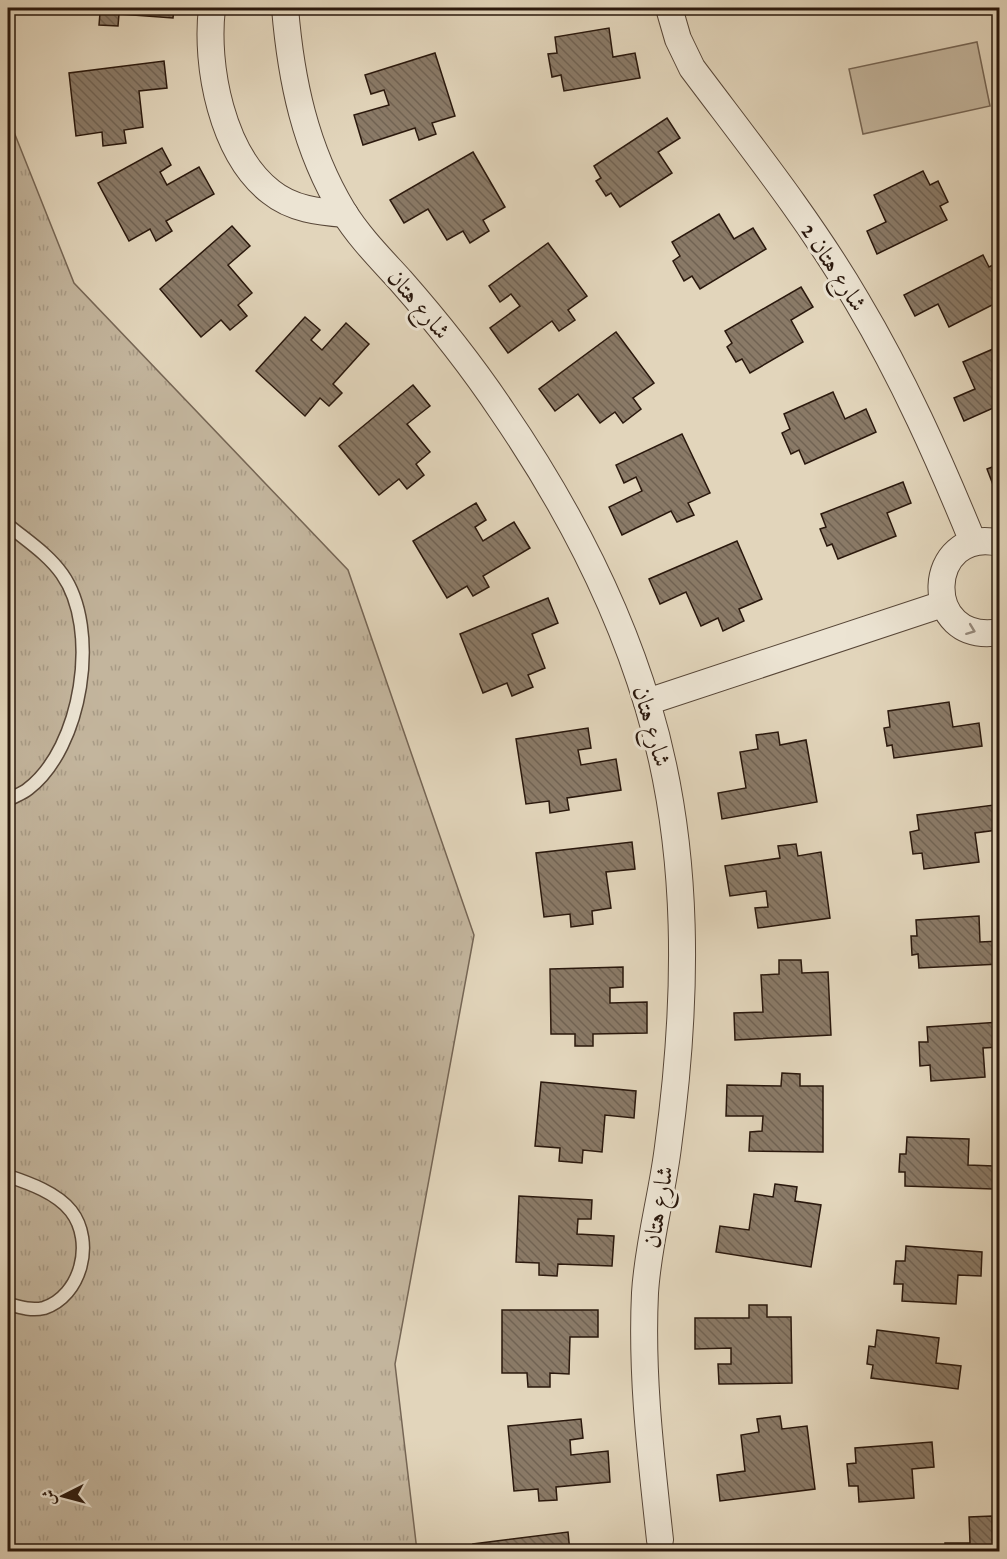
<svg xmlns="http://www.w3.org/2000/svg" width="1007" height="1559" font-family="'IM FELL Great Primer',Amiri,serif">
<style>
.grass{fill:url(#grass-tufts);stroke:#766655;stroke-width:1.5}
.pitch{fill:#c3b59d;stroke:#766655;stroke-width:1.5}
.building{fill:url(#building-back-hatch);stroke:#2a180d;stroke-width:1.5}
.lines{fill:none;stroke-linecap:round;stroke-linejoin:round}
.service-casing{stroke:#584738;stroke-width:15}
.minor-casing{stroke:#584738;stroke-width:28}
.service{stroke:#ece4d3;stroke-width:12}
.minor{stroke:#ece4d3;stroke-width:26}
.oneway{stroke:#95887a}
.labels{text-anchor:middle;stroke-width:6;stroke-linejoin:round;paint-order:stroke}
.street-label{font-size:24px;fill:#2a180d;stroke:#ece4d3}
</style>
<defs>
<pattern id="grass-tufts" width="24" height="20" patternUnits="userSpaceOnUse" patternTransform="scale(1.5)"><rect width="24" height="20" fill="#c3b59d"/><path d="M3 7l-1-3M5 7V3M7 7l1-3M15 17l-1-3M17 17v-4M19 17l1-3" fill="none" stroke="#a89b86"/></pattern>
<pattern id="building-back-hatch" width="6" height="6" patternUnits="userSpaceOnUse" patternTransform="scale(1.5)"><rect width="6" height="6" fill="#8a7a67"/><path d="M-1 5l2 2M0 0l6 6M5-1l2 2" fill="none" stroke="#716353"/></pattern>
</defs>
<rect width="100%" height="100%" fill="#e2d5bb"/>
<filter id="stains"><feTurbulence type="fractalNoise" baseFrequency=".00333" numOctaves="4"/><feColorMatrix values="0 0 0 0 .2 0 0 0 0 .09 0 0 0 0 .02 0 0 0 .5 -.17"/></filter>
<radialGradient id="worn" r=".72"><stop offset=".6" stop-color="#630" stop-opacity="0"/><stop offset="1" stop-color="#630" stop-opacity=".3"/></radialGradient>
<polygon class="grass" points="8,117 74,283 348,570 474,935 395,1364 417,1551 8,1551"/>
<polygon class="pitch" points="977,42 990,106 863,134 849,69"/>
<g class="building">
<polygon points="77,8 174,8 173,18 119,14 118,26 99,25 100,13 77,11"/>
<polygon points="609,28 613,57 635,53 640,78 564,91 561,75 552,77 548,54 557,53 555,37"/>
<polygon points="435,53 455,116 432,123 436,134 419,140 415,128 363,145 354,115 389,105 384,90 371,94 365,75"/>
<polygon points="164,61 167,88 139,91 143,127 124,130 126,143 103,146 102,132 76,136 69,73"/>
<polygon points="667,118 680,138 658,152 672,173 620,207 611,193 606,196 596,181 601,178 594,166"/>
<polygon points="162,148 171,165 160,172 167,185 199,167 214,194 166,221 172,231 156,241 150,229 129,241 98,183"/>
<polygon points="473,152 505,207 483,220 489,231 470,243 463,231 447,240 428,209 404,223 390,200"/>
<polygon points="923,171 930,185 938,181 948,202 940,206 947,220 877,254 867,231 886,222 874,195"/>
<polygon points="719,214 734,239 753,228 766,249 700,289 692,276 684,281 673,261 680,256 672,242"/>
<polygon points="232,226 250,246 228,265 252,293 238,305 247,316 230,330 221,320 201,337 160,289"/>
<polygon points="548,243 587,296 568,310 575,320 559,331 552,321 508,353 490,328 520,306 511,294 500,302 489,286"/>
<polygon points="983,255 989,267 995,264 1000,274 1000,301 949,327 938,304 915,316 904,295"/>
<polygon points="801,287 813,307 791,320 803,342 750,373 742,359 736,362 727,347 732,343 725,331"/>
<polygon points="305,317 320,330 311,340 322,350 346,323 369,344 333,384 342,393 329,406 320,398 305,416 256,371"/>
<polygon points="616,332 654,383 633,398 641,409 623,423 615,412 600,423 578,394 555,411 539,389"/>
<polygon points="1000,346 1000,405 964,421 954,398 975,389 963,362"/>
<polygon points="413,385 430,406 407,424 430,452 416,464 424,475 407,489 399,479 379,495 339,446"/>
<polygon points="833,392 845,419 866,409 876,432 805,464 799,450 791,454 782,433 790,429 784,414"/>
<polygon points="682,434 710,493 688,503 694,515 677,522 671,511 622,535 609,507 642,491 636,477 624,483 616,465"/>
<polygon points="1000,464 1000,489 995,490 987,469"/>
<polygon points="903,482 911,503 887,513 896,536 838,559 832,544 827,546 820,529 826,527 821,514"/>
<polygon points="476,503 486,520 475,527 483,541 514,522 530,548 483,576 489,587 473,596 467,586 447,598 413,541"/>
<polygon points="737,541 762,599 739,609 744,621 723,631 718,618 701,626 686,592 660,604 649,579"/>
<polygon points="548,598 558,623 532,634 545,668 528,675 533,687 512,696 507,683 483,693 460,634"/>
<polygon points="949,702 953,727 979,723 982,746 894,758 892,745 887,746 884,728 890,727 888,711"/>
<polygon points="588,728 591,748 578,750 581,765 616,759 621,790 567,798 569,810 550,813 549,801 526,804 516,739"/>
<polygon points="778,732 780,745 806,740 817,802 722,819 718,793 746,788 740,752 758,749 756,735"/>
<polygon points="994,805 997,830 975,833 979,862 924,869 922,853 913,854 910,832 919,830 917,815"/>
<polygon points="632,842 635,869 606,872 611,908 592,911 593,924 571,927 570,914 544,917 536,853"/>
<polygon points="796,844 798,856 821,852 830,918 758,928 755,908 768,907 766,891 730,896 725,866 780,858 778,846"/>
<polygon points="979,916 980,942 1000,941 1000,964 919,968 918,954 912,955 911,936 917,936 916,920"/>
<polygon points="779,960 801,960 802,973 828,972 831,1035 735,1040 734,1013 763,1012 761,975 779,974"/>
<polygon points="623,967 623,987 610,988 610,1003 647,1002 647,1033 593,1034 593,1046 575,1046 575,1034 551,1034 550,969"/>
<polygon points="1000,1022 1000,1047 983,1048 985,1077 931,1081 930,1065 920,1066 919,1042 928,1042 927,1027"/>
<polygon points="782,1073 800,1074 800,1086 823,1086 823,1152 749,1151 750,1132 762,1131 763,1116 726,1116 727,1085 781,1086"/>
<polygon points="541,1082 636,1091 634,1118 605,1115 602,1152 583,1150 582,1163 559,1161 560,1148 535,1146"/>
<polygon points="907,1137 969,1139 968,1165 994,1166 993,1189 905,1186 905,1172 899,1172 900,1154 906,1154"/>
<polygon points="775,1184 797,1187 795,1201 821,1205 811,1267 716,1252 720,1226 749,1230 754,1194 773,1197"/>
<polygon points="519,1196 592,1200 591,1219 578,1219 577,1234 614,1236 612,1266 558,1264 557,1276 539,1275 539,1263 516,1262"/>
<polygon points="906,1246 982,1252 981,1276 958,1275 956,1304 902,1301 903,1284 894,1284 896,1261 905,1261"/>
<polygon points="749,1305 767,1305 767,1317 791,1317 792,1383 719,1384 718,1364 731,1364 731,1348 695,1349 695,1318 749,1318"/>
<polygon points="502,1310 598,1310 598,1337 570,1337 569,1374 550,1373 550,1387 528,1387 527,1373 502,1373"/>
<polygon points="877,1330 939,1338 936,1363 961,1366 958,1389 871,1378 873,1365 867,1364 869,1346 875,1347"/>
<polygon points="780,1416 782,1429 807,1426 815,1489 720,1501 717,1475 745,1471 741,1435 759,1432 757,1419"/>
<polygon points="581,1419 583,1438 570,1440 571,1455 608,1451 610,1482 556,1487 557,1500 539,1501 538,1489 514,1491 508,1426"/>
<polygon points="932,1442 934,1467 912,1469 914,1498 859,1502 858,1486 849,1486 847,1464 856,1463 855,1448"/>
<polygon points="992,1516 993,1552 945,1552 945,1543 970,1543 969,1517"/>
<polygon points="568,1532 570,1552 474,1552 473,1544"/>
</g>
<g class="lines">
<defs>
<g id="service">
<path d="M8,525C26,540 48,554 62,574C101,629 82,748 28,789C22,794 14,796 8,800"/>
<path d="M8,1176C29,1183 57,1193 71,1211C95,1242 81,1296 44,1308C31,1311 19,1307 8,1304"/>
</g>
<g id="minor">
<path d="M212,8C205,66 222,154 271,192C292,209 319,212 345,214"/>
<path d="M285,8C291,80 305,148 343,211C359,237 381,259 401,281C437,322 472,366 502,411C563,500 617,602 648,706C691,849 688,999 668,1147C662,1196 648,1243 645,1293C641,1376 651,1457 660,1540"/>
<path d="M669,8L678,39L692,68C749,144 809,219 857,301C903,378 939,459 973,542"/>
<path d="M1000,543C925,525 919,646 1000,632"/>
<polyline points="647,702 943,604"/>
</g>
</defs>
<use href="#service" class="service-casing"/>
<use href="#minor" class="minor-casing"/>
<use href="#service" class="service"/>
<use href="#minor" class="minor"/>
</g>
<defs><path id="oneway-chevron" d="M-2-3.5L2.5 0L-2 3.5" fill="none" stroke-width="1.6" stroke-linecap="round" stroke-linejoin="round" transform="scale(1.5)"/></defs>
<use class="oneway" href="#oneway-chevron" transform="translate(971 630) rotate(21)"/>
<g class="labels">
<g class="street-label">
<text transform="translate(834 267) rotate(57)" y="8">شارع هتان 2</text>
<text transform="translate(419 304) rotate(50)" y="8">شارع هتان</text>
<text transform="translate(652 726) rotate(74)" y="8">شارع هتان</text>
<text transform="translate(658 1207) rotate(-80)" y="8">شارع هتان</text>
</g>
</g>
<rect width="1007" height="1559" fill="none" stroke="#e2d5bb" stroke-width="30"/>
<rect x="9" y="9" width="989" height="1541" fill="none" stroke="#2a180d" stroke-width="3"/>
<rect x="15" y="15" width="977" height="1529" fill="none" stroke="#2a180d" stroke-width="1.5"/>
<g transform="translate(63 1496) rotate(264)" stroke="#ece4d3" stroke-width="4.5" paint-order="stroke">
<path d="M0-4.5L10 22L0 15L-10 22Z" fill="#2a180d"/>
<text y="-9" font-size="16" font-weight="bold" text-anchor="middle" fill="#2a180d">ش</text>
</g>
<rect width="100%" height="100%" filter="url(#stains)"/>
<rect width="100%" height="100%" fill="url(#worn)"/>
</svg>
